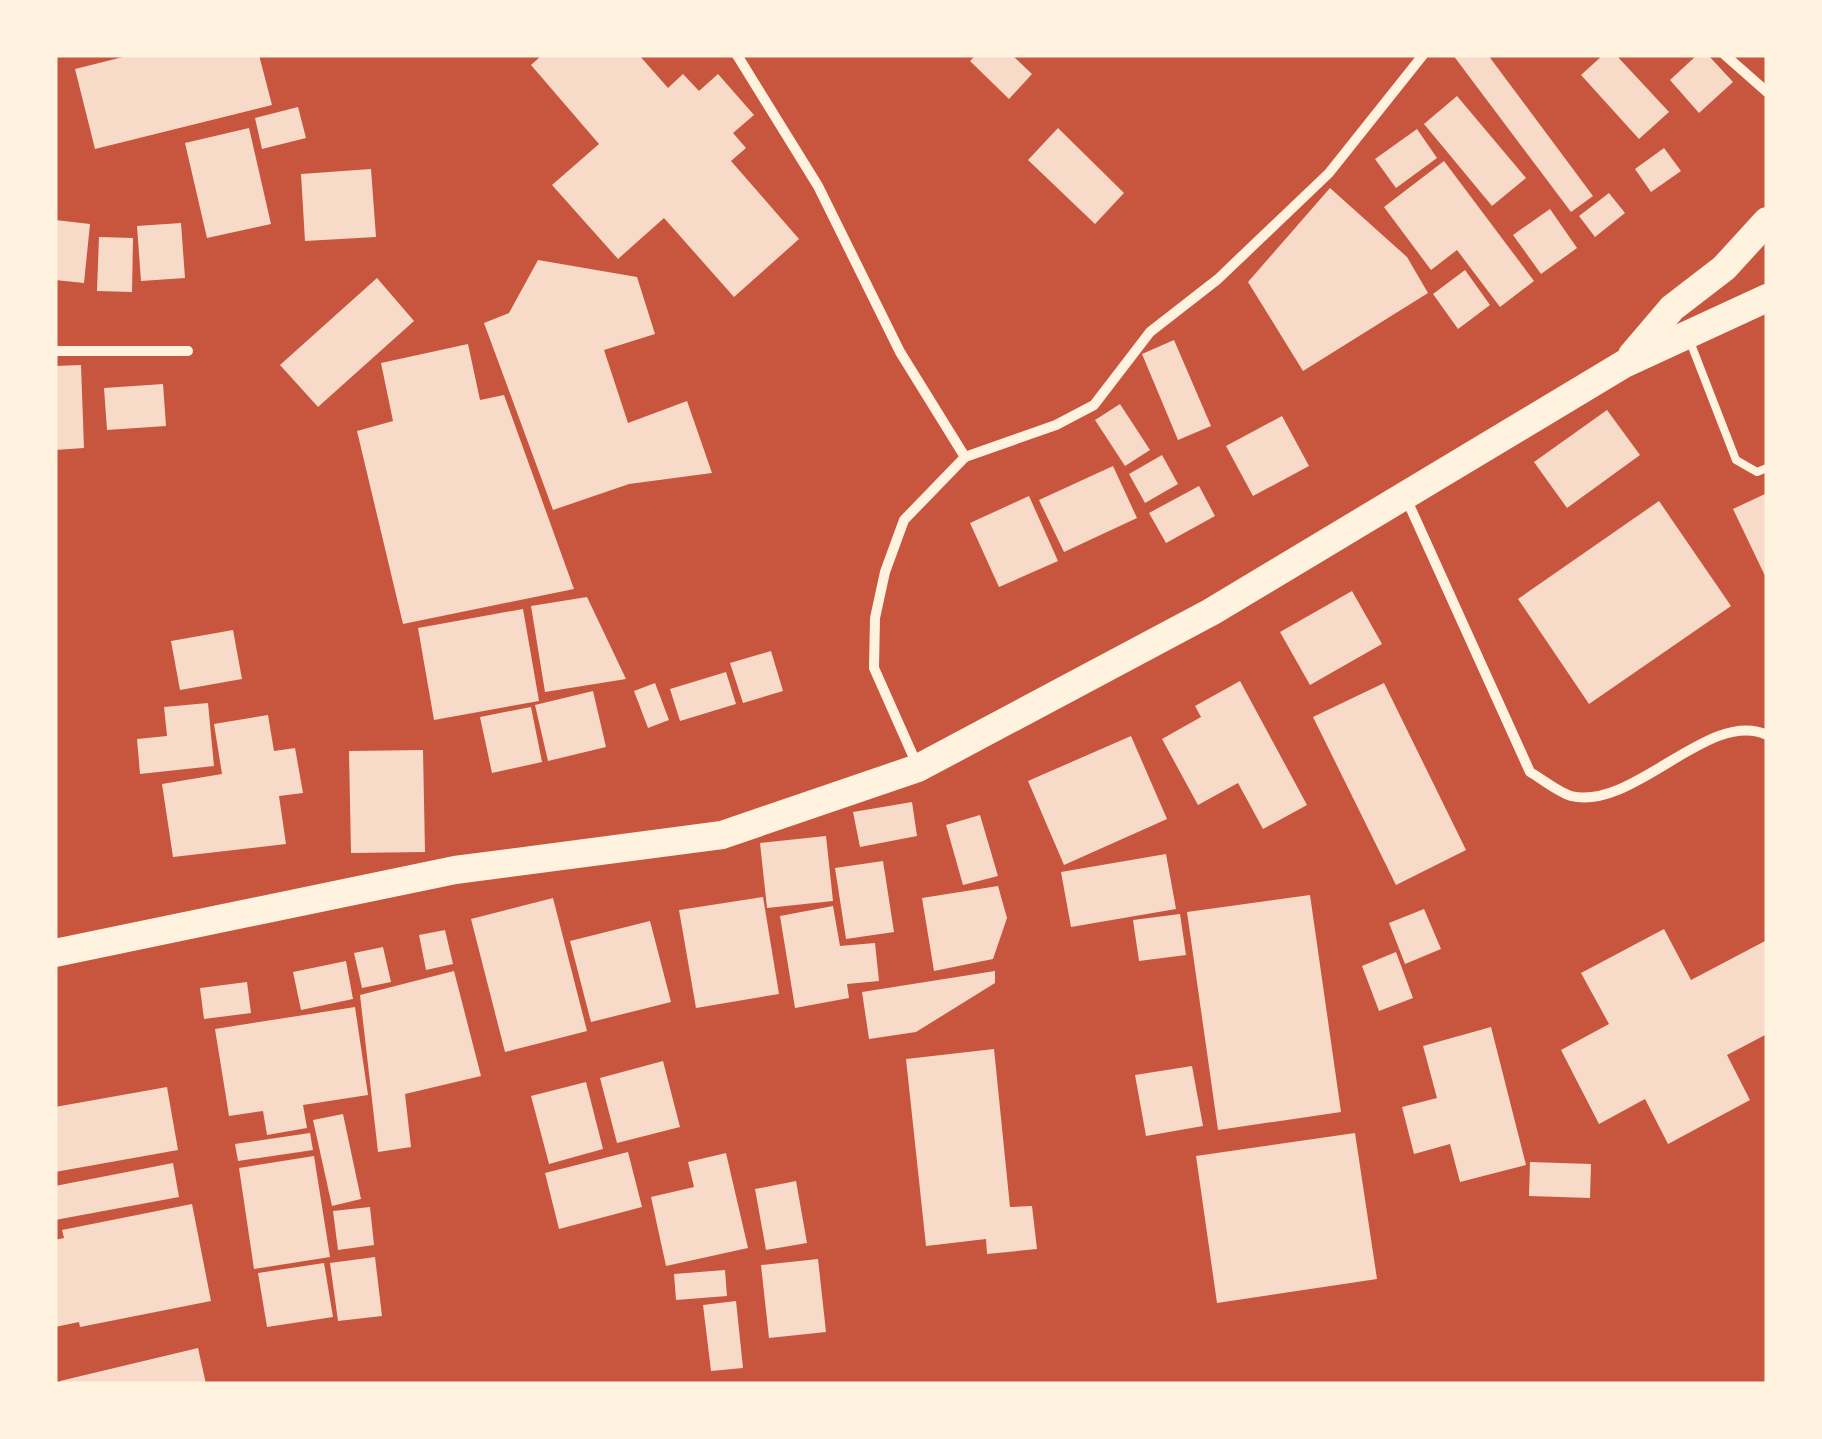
<svg xmlns="http://www.w3.org/2000/svg" width="1822" height="1439" font-family="'Fira Sans Condensed',sans-serif">
<style>
.building{fill:#f7dbc8}
.lines{fill:none;stroke-linecap:round;stroke-linejoin:round}
.service{stroke:#fff3e0;stroke-width:8}
.minor{stroke:#fff3e0;stroke-width:10}
.trunk{stroke:#fff3e0;stroke-width:28}
</style>
<rect width="100%" height="100%" fill="#c8553d"/>
<g class="building">
<polygon points="131,55 259,55 272,105 95,149 75,69"/>
<polygon points="542,55 639,55 668,88 683,74 699,91 718,74 754,115 733,133 746,148 731,161 799,239 734,297 664,218 618,259 552,185 599,144 531,65"/>
<polygon points="976,55 1012,55 1032,74 1009,99 970,61"/>
<polygon points="1453,55 1488,55 1593,196 1571,212"/>
<polygon points="1603,55 1616,55 1669,112 1639,139 1581,75"/>
<polygon points="1697,55 1708,55 1733,82 1699,113 1670,80"/>
<polygon points="1457,96 1526,178 1492,206 1424,124"/>
<polygon points="298,107 306,138 262,149 255,118"/>
<polygon points="249,128 271,224 207,238 185,143"/>
<polygon points="1058,128 1124,193 1095,224 1028,160"/>
<polygon points="1417,129 1437,158 1396,188 1375,159"/>
<polygon points="1664,148 1681,171 1651,192 1635,169"/>
<polygon points="1444,161 1534,281 1500,307 1457,250 1431,270 1384,207"/>
<polygon points="371,169 376,237 305,241 301,174"/>
<polygon points="1330,188 1407,257 1428,293 1303,371 1248,282"/>
<polygon points="1609,193 1625,213 1595,237 1579,216"/>
<polygon points="1550,209 1577,248 1541,274 1513,235"/>
<polygon points="55,220 90,224 84,283 55,280"/>
<polygon points="181,223 185,278 141,281 137,226"/>
<polygon points="99,237 133,238 132,292 97,291"/>
<polygon points="538,260 637,277 655,334 604,350 628,423 687,401 712,473 629,484 553,510 484,323 509,313"/>
<polygon points="1465,270 1490,305 1458,329 1433,294"/>
<polygon points="377,278 414,321 318,407 280,365"/>
<polygon points="1174,340 1211,426 1178,440 1142,354"/>
<polygon points="468,344 480,400 504,395 574,589 403,624 357,431 393,421 381,363"/>
<polygon points="81,365 84,448 55,450 55,366"/>
<polygon points="163,384 166,426 107,430 104,388"/>
<polygon points="1120,404 1150,450 1125,466 1095,420"/>
<polygon points="1607,410 1640,455 1567,508 1534,462"/>
<polygon points="1282,416 1309,466 1253,496 1226,446"/>
<polygon points="1162,455 1178,484 1145,503 1129,474"/>
<polygon points="1113,466 1137,518 1064,552 1039,500"/>
<polygon points="1199,486 1215,516 1166,543 1149,513"/>
<polygon points="1767,493 1767,580 1733,509"/>
<polygon points="1029,496 1058,561 999,587 970,523"/>
<polygon points="1659,501 1731,606 1589,704 1518,599"/>
<polygon points="1352,591 1382,644 1310,685 1280,632"/>
<polygon points="587,597 626,679 545,692 531,606"/>
<polygon points="523,609 539,701 434,720 418,628"/>
<polygon points="233,630 242,679 180,690 171,641"/>
<polygon points="771,651 783,691 743,703 730,663"/>
<polygon points="726,672 736,704 680,721 670,689"/>
<polygon points="1240,681 1307,805 1263,829 1238,783 1198,805 1162,739 1201,717 1195,706"/>
<polygon points="655,683 669,720 648,728 634,691"/>
<polygon points="1384,683 1466,850 1396,885 1313,717"/>
<polygon points="593,691 606,747 548,761 535,705"/>
<polygon points="208,703 214,766 140,774 137,739 167,736 164,707"/>
<polygon points="531,707 542,762 492,773 480,717"/>
<polygon points="268,715 274,751 295,748 303,793 279,796 286,844 173,857 162,784 222,774 214,724"/>
<polygon points="1131,736 1167,819 1064,865 1028,781"/>
<polygon points="423,750 425,852 351,853 349,751"/>
<polygon points="912,802 917,836 860,847 853,812"/>
<polygon points="980,815 998,876 963,885 946,825"/>
<polygon points="826,836 833,901 767,908 760,843"/>
<polygon points="1166,854 1176,909 1071,927 1061,872"/>
<polygon points="883,861 894,932 846,939 835,868"/>
<polygon points="998,886 1007,918 993,959 934,971 922,898"/>
<polygon points="1310,895 1341,1112 1218,1130 1187,912"/>
<polygon points="763,897 779,994 696,1008 679,910"/>
<polygon points="553,898 587,1031 505,1052 471,919"/>
<polygon points="833,906 840,946 875,943 879,981 847,984 849,998 795,1008 780,916"/>
<polygon points="1424,909 1441,949 1405,964 1389,923"/>
<polygon points="1180,914 1186,955 1139,961 1133,920"/>
<polygon points="650,921 671,1002 591,1022 570,941"/>
<polygon points="1664,929 1691,980 1767,940 1767,1034 1727,1055 1750,1100 1668,1144 1645,1099 1599,1124 1561,1050 1609,1024 1581,973"/>
<polygon points="445,930 453,964 426,970 419,935"/>
<polygon points="383,947 391,982 362,988 354,953"/>
<polygon points="1396,952 1413,998 1379,1011 1362,966"/>
<polygon points="346,961 353,999 301,1010 293,972"/>
<polygon points="454,971 481,1076 405,1094 411,1147 378,1152 360,995"/>
<polygon points="995,971 995,983 916,1032 869,1039 862,992"/>
<polygon points="247,982 251,1013 204,1019 200,988"/>
<polygon points="355,1007 368,1095 303,1105 307,1128 267,1135 263,1111 229,1116 215,1029"/>
<polygon points="1491,1027 1526,1165 1460,1182 1450,1144 1414,1154 1402,1107 1437,1098 1423,1046"/>
<polygon points="994,1049 1010,1207 1032,1206 1037,1249 987,1254 986,1239 926,1246 906,1059"/>
<polygon points="663,1061 680,1127 617,1143 600,1078"/>
<polygon points="1192,1066 1203,1126 1146,1136 1135,1075"/>
<polygon points="586,1082 603,1149 549,1164 531,1096"/>
<polygon points="167,1087 178,1150 55,1172 55,1107"/>
<polygon points="343,1114 361,1199 332,1206 313,1120"/>
<polygon points="310,1133 313,1150 238,1161 235,1144"/>
<polygon points="1355,1133 1377,1279 1217,1303 1196,1156"/>
<polygon points="628,1152 642,1207 559,1229 545,1173"/>
<polygon points="726,1153 748,1248 666,1266 651,1197 694,1187 688,1162"/>
<polygon points="314,1156 330,1257 254,1269 239,1168"/>
<polygon points="1530,1162 1591,1164 1590,1198 1529,1196"/>
<polygon points="173,1163 179,1197 55,1220 55,1186"/>
<polygon points="796,1181 807,1243 766,1250 755,1189"/>
<polygon points="192,1204 211,1301 80,1327 79,1322 55,1327 55,1240 64,1238 62,1230"/>
<polygon points="370,1207 374,1245 338,1250 333,1211"/>
<polygon points="375,1257 382,1316 338,1321 330,1263"/>
<polygon points="818,1259 826,1332 769,1338 761,1265"/>
<polygon points="324,1263 333,1317 267,1327 258,1273"/>
<polygon points="725,1270 727,1296 676,1300 674,1274"/>
<polygon points="736,1301 743,1368 711,1371 703,1305"/>
<polygon points="198,1348 206,1384 61,1384 60,1381"/>
</g>
<g class="lines">
<polyline class="service" points="1689,339 1736,460 1757,472 1767,468"/>
<g class="minor">
<polyline points="737,55 818,186 900,352 965,457 904,520 885,572 875,618 874,668 918,767"/>
<polyline points="1725,55 1767,92"/>
<polyline points="55,351 188,351"/>
<polyline points="965,457 1056,425 1094,405 1150,332 1218,279 1329,173 1423,55"/>
<path d="M1406,498L1530,772C1542,779 1558,792 1571,796C1634,811 1709,708 1767,735"/>
</g>
<g class="trunk">
<polyline points="1632,355 1672,308 1724,268 1767,221"/>
<polyline points="55,953 455,870 722,835 918,768 1211,612 1624,364 1767,298"/>
</g>
</g>
<rect width="1822" height="1439" fill="none" stroke="#fff3e0" stroke-width="115"/>
</svg>
